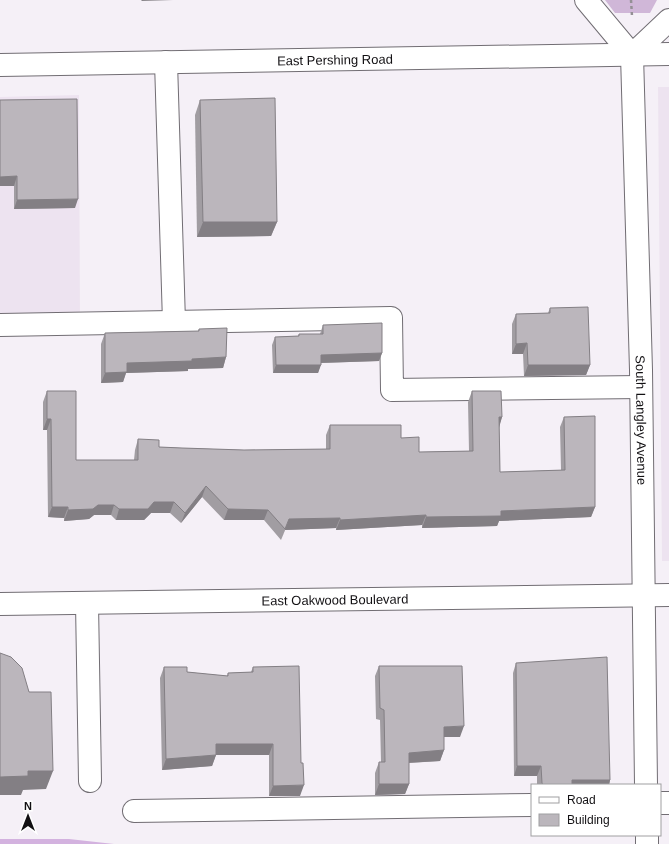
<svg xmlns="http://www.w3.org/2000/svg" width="669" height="844" font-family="Arial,sans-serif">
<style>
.built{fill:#ede3f0}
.green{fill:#d0b7d8}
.forest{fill:#d3b2df}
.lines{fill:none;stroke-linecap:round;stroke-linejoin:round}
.minor-casing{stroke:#716d73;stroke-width:24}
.major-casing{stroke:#716d73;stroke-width:24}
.path{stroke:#949095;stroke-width:2.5;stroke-dasharray:3 3;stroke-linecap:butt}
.minor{stroke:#fff;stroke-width:22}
.major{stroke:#fff;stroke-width:22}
.wall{fill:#a19da2}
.shaded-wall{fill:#837f84}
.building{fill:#bbb6bc;stroke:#837f84}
.labels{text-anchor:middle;stroke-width:4;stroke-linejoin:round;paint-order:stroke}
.street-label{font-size:13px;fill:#121013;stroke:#fff}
</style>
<rect width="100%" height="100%" fill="#f5f0f7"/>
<g class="built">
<polygon points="658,87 669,87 669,561 662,561"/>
<polygon points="79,95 80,323 0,325 0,97"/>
</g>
<polygon class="green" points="605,0 657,0 650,13 615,13"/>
<polygon class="forest" points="0,839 69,839 114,844 0,844"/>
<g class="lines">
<defs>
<g id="minor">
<path id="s1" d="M586,0L632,55L641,370L646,785"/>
<polyline points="632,55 669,20"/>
<polyline points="166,62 174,322"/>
<polyline points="0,325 391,318 392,390 641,387"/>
<polyline points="87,603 90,781"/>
<path id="s2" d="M0,604L669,595"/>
<polyline points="660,803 669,803"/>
<polyline points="134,811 532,805"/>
<polyline points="647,835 647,844"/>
</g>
<g id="major">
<path id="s3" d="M0,65L669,54"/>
</g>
</defs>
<use href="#minor" class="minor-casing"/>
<use href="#major" class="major-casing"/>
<polyline class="path" points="631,0 632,16"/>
<use href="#minor" class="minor"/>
<use href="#major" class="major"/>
</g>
<g class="wall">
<polygon points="0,100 75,208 14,209 14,186 0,186"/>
<polygon points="200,100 277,222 271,236 197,237 195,115"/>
<polygon points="550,308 590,365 586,375 524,376 523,354 512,354 512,324 516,314 548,313"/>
<polygon points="323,325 382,353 379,361 321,363 318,373 273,373 272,345 275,337 298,336 299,334 320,334"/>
<polygon points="199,329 226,357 223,368 188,369 188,371 126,373 123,382 101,383 101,344 105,333 198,331"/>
<polygon points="47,391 76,460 134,460 135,450 138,439 159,447 182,448 244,450 326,449 326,435 330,425 401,438 419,452 469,451 468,402 472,391 502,417 499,426 500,472 561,470 560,427 564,417 595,507 591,517 499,521 497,526 422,528 422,525 336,530 336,528 285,530 281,540 264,520 224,520 202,497 181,523 170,513 151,513 144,520 116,520 111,515 94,515 89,519 64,521 64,518 48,517 47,430 43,430 43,402"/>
<polygon points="516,663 610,780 609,785 537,785 537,776 514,776 513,673"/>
<polygon points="379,666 460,737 444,737 444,750 440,761 409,763 409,784 405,794 375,795 375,773 379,762 381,762 380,720 376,719 375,676"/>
<polygon points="164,667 187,672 227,676 228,673 251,672 253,667 300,796 269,796 269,755 216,755 212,766 162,770 160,678"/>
</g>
<g class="shaded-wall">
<polygon points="142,0 173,0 141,1"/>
<polygon points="17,176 14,186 0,186 0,177"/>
<polygon points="78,199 75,208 14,209 17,200"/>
<polygon points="203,222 277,222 271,236 197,237"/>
<polygon points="527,343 523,354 512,354 516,344"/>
<polygon points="382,353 379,361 318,363 321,355"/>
<polygon points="226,357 223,368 188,369 188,371 126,373 123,382 101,383 105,373 127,363 192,359"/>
<polygon points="276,365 321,365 318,373 273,373"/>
<polygon points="528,365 590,365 586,375 524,376"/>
<polygon points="499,417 502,417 499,428"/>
<polygon points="47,419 51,419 47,430 43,430"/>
<polygon points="206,486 202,497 181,523 185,513"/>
<polygon points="154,502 174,502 170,513 151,513 144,520 116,520 119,509"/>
<polygon points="98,505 114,505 111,515 94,515 89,519 64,521 68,510"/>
<polygon points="52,507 68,507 64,518 48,517"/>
<polygon points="595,507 591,517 499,521 497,526 422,528 426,517 501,511"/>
<polygon points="228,509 268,510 264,520 224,520"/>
<polygon points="426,515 422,525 336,530 340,520"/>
<polygon points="340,518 336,528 285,530 281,540 289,519"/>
<polygon points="464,726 460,737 440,737 444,727"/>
<polygon points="216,744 273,744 269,755 212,755"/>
<polygon points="444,750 440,761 405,763 409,753"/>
<polygon points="216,755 212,766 162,770 166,759"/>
<polygon points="517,766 541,766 537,776 514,776"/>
<polygon points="28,771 53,771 46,789 23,790 21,795 0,795 0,777"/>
<polygon points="572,780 610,780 609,785 570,785"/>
<polygon points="379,784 409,784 405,794 375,795"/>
<polygon points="304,785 300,796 269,796 273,786"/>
</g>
<g class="building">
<polygon points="275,98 277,222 203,222 200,100"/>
<polygon points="77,99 78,199 17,200 17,176 0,177 0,100"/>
<polygon points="588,307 590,365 528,365 527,343 516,344 516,314 550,313 550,308"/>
<polygon points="382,323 382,353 321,355 321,365 276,365 275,337 299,336 299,334 323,334 323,325"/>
<polygon points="227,328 226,357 192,359 192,361 127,363 127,372 105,373 105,333 199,331 199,329"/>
<polygon points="47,391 76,391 76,460 138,460 138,439 159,440 159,447 182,448 244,450 330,449 330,425 401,425 401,438 419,437 419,452 473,451 472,391 501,391 502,417 499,417 500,472 565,470 564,417 595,416 595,507 501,511 501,516 426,517 426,515 340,520 340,518 289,519 285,529 268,510 228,509 206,486 185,513 174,502 154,502 148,509 119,509 114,505 98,505 93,509 68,510 68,507 52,507 51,419 47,419"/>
<polygon points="0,653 11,657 22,668 29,692 51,692 53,771 28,771 28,776 0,777"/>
<polygon points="607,657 610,780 572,780 572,785 543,785 542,783 541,766 517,766 516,663"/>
<polygon points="299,666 301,763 303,763 304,785 273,786 273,744 216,744 216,755 166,759 164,667 187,667 187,672 228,676 228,673 253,672 253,667"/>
<polygon points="379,666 462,666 464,726 444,727 444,750 409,753 409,784 379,784 379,762 385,762 384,710 380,708"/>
</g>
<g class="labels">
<g class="street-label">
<text dy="5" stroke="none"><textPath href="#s3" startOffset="335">East Pershing Road</textPath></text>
<text dy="5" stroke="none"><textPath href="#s1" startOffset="437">South Langley Avenue</textPath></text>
<text dy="5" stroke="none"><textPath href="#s2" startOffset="335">East Oakwood Boulevard</textPath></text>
</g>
</g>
<rect x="531" y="784" width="130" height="52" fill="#ffffff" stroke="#a09fa1"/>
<rect x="539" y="797" width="20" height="6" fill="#ffffff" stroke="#a09fa1"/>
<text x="567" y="804" font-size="12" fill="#121013">Road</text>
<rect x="539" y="814" width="20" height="12" fill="#bbb6bc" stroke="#a09fa1"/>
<text x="567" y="824" font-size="12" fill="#121013">Building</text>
<g transform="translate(28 816)" stroke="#ffffff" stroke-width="3" paint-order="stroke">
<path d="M0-3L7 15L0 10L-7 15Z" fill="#121013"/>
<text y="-6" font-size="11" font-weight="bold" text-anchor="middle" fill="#121013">N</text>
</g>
</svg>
